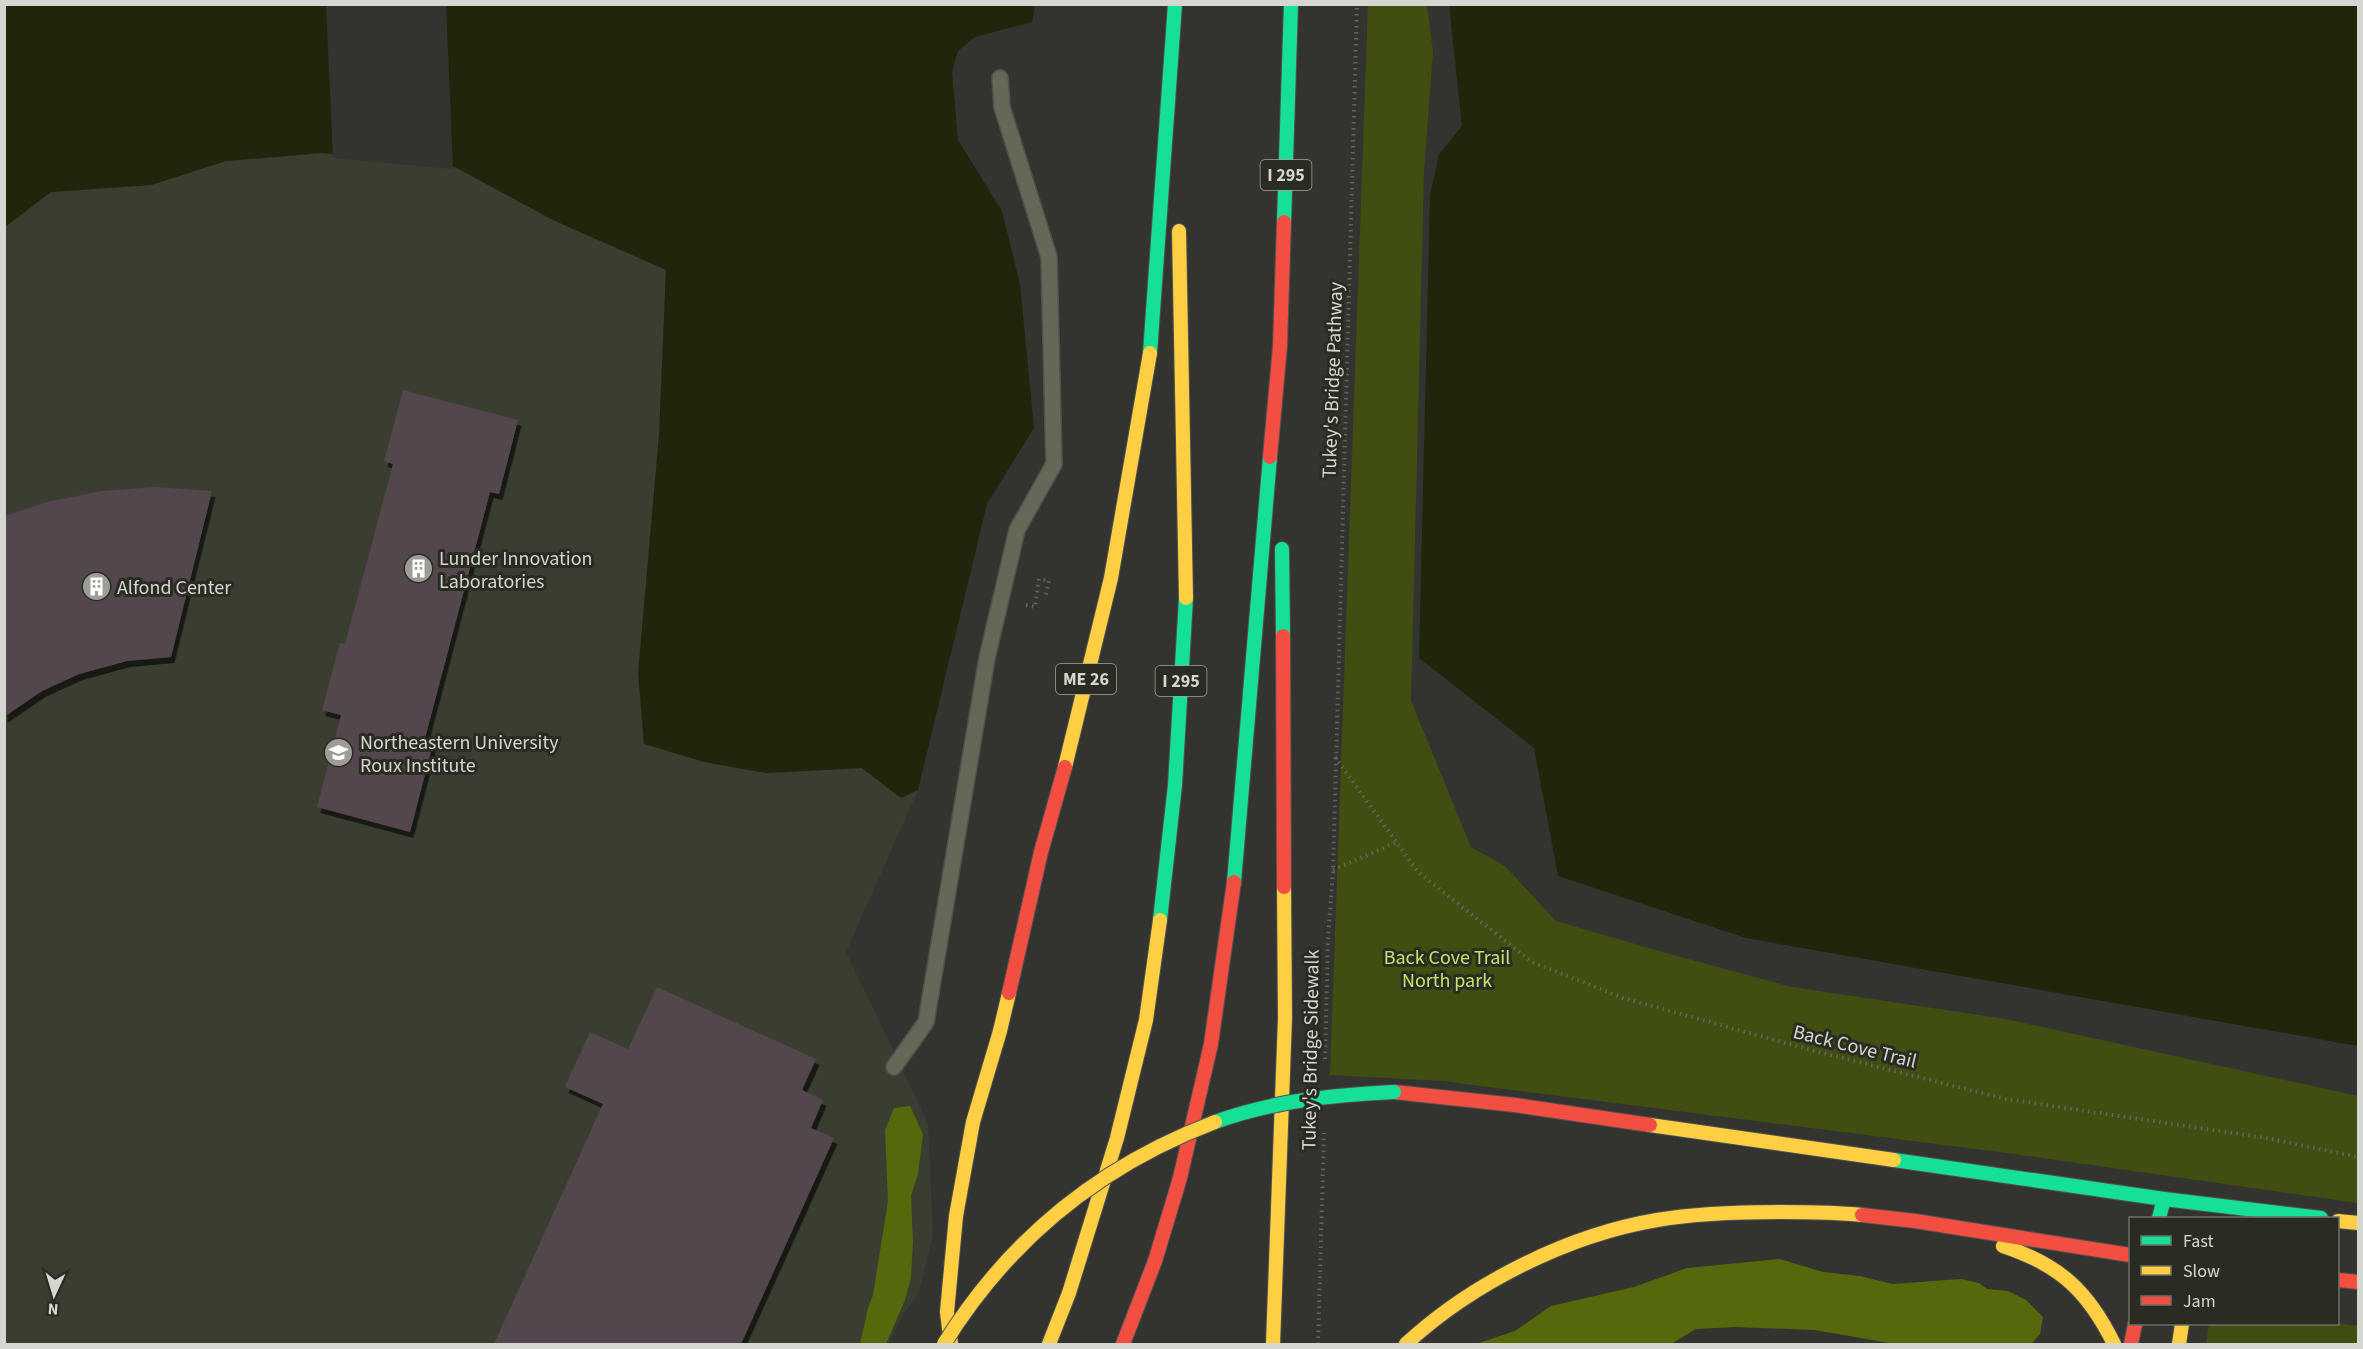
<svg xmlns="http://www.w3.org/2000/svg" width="2363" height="1349" font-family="'Source Sans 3',sans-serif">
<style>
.built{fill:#393e30}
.green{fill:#414e12}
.forest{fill:#56680c}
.water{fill:#20260c}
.pier{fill:#333430}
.building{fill:#52464e;filter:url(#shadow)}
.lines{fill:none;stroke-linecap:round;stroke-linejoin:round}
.lane-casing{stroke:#50504e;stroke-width:18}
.fast-casing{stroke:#50504e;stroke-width:16}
.slow-casing{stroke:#50504e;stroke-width:16}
.jam-casing{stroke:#50504e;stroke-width:16}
.path{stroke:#63655a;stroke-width:4;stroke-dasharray:1.5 4.5;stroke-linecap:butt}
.lane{stroke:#646856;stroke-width:15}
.fast{stroke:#16e098;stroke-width:14}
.slow{stroke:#ffcf43;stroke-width:14}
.jam{stroke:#f24e42;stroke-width:14}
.fast-bridge-casing{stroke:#50504e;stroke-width:16;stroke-linecap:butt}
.slow-bridge-casing{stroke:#50504e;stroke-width:16;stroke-linecap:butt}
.fast-bridge{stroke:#16e098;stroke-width:14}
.slow-bridge{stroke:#ffcf43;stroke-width:14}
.labels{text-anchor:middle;stroke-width:6;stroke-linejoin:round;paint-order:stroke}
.shield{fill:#2a2c24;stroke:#a1a39c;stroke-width:1.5}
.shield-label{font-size:18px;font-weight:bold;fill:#d4d6d0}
.street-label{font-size:20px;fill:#d4d6d0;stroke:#2a2c24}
.poi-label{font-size:20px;fill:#d4d6d0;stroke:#2a2c24;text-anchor:start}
.park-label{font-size:20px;fill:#c4e36a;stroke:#2a2c24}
</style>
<defs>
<filter id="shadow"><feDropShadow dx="3.5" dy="6" stdDeviation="0" flood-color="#0009"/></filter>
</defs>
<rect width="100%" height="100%" fill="#333430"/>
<polygon class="built" points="322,153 453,166 553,220 666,270 659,435 639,673 644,743 766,773 862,768 901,798 918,790 846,952 928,1123 933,1235 919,1292 902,1317 888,1344 5,1344 5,227 51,192 151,185 226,161"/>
<g class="green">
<polygon points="1368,5 1427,5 1433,52 1424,172 1411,701 1471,847 1505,866 1556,921 1666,953 1792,987 2006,1019 2358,1096 2358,1203 2007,1153 1442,1081 1330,1075"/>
<polygon points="2338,1323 2358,1326 2358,1344 2206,1344 2209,1324"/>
</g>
<g class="forest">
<polygon points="910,1106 923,1134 918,1174 911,1196 913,1242 911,1278 905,1300 886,1344 860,1344 868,1308 873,1295 888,1201 885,1130 894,1108"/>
<polygon points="1780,1259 1823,1272 1860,1276 1892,1284 1961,1279 1979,1283 1987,1289 2008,1291 2026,1300 2043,1317 2040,1334 2031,1344 1895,1344 1815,1330 1735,1327 1696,1329 1671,1344 1476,1344 1515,1331 1551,1306 1634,1287 1687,1268"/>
</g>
<g class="water">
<polygon points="5,5 1035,5 1032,22 975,37 958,51 952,72 958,140 1002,211 1020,284 1034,428 987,504 918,790 901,798 862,768 766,773 704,762 644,744 638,673 659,435 666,270 553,220 453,166 322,153 226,161 151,185 51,192 5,227"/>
<polygon points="1449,5 2358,5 2358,1046 1746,938 1558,876 1534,748 1419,658 1430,196 1439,154 1462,126"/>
</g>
<polygon class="pier" points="326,5 446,5 453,169 333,158"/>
<g class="building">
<polygon points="403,390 518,420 499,494 490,492 424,742 433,744 410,832 317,807 341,715 322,710 340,643 345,644 393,464 384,461"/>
<polygon points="156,487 212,491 171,657 127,661 79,674 42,691 4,717 4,516 47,502 102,491"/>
<polygon points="657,987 816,1059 802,1090 823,1100 811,1128 834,1138 741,1344 494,1344 603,1104 565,1087 590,1032 628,1049"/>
</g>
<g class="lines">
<defs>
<polyline id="lane" points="894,1067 926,1022 987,658 1017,530 1054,464 1049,257 1002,107 1000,78"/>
<g id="fast">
<polyline points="1284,222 1291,4"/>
<polyline points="1150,353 1175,4"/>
<polyline points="1282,549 1283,636"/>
<polyline points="1234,882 1270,457"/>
<polyline points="1160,920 1175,785 1186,598"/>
<polyline points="1894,1160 2164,1199"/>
<polyline points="2159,1218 2164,1199 2321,1218"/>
</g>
<g id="slow">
<polyline points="1179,231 1186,598"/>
<polyline points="1065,767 1111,578 1150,353"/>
<polyline points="1650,1125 1894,1160"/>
<polyline points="2338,1221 2358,1223"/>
<path d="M2003,1246C2060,1265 2088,1291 2114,1344"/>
<polyline points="951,1344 947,1312 956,1216 973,1122 1000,1031 1009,993"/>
<polyline points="1049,1344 1069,1293 1117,1138 1146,1020 1160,920"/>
<polyline points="1273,1344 1285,1018 1284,887"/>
<path d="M1406,1344C1472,1283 1568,1235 1657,1220C1698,1213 1739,1212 1780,1212C1808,1212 1835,1212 1862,1215"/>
<polyline points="2179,1344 2182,1324"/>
</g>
<g id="jam">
<polyline points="1270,457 1280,346 1284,222"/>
<polyline points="1283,636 1284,887"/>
<polyline points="1009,993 1041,852 1065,767"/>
<polyline points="1394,1092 1515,1105 1650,1125"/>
<polyline points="1862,1215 1915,1221 2130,1255"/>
<polyline points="2338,1280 2358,1282"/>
<polyline points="1123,1344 1155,1261 1180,1178 1211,1044 1234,882"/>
<polyline points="2131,1344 2135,1324"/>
</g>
</defs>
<use href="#lane" class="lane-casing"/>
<use href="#fast" class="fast-casing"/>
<use href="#slow" class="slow-casing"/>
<use href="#jam" class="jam-casing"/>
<g class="path">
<polyline points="1026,605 1035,607 1039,579 1049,581 1045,599"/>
<polyline points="1335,757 1418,872 1532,962 1623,998 1807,1049 2006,1099 2266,1138 2358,1157"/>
<polyline points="1333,870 1397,842"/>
<polyline points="1325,1059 1328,940 1333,870 1357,4"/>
<polyline points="1318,1344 1324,1133"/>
</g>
<use href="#lane" class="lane"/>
<use href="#fast" class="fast"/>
<use href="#slow" class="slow"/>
<use href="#jam" class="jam"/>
<defs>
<path id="fast-bridge" d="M1215,1122C1272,1101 1333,1095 1394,1092"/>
<path id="slow-bridge" d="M944,1344C1009,1239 1099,1166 1215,1122"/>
</defs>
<use href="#fast-bridge" class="fast-bridge-casing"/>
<use href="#slow-bridge" class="slow-bridge-casing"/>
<use href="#fast-bridge" class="fast-bridge"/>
<use href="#slow-bridge" class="slow-bridge"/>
</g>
<defs>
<symbol id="building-disc" viewBox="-11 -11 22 22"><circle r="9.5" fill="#9c9d98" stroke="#2a2c24"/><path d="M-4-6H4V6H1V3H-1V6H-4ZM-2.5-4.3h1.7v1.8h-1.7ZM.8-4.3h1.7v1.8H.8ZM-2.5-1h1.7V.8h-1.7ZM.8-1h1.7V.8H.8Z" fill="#fff"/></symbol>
<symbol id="university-disc" viewBox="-11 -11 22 22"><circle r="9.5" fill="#9c9d98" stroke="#2a2c24"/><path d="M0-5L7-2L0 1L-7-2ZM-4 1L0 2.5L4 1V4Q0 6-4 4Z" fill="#fff"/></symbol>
</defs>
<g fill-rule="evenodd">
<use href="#building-disc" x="402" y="552" width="33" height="33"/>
<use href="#building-disc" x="80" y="570" width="33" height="33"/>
<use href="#university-disc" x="322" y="736" width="33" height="33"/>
</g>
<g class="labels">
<g class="shield">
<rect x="1260.5" y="160" width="51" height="30" rx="4.5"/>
<rect x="1056" y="664" width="60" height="30" rx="4.5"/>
<rect x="1155.5" y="666" width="51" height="30" rx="4.5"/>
</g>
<g class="shield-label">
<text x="1286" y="181">I 295</text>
<text x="1086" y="685">ME 26</text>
<text x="1181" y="687">I 295</text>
</g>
<g class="street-label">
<text transform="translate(1332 380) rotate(-88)" y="7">Tukey's Bridge Pathway</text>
<text transform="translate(1855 1046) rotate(14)" y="7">Back Cove Trail</text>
<text transform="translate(1310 1050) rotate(-89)" y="7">Tukey's Bridge Sidewalk</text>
</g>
<g class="poi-label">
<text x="439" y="565">Lunder Innovation<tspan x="439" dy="23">Laboratories</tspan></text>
<text x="117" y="594">Alfond Center</text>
<text x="360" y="749">Northeastern University<tspan x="360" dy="23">Roux Institute</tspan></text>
</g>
<g class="park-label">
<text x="1447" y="964">Back Cove Trail<tspan x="1447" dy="23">North park</tspan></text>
</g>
</g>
<rect width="2363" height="1349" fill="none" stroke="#d4d6d0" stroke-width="12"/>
<rect x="2129" y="1217" width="210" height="108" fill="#2a2c24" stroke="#6e7069" stroke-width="1.5"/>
<rect x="2141" y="1236" width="30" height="9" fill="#16e098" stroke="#6e7069" stroke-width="1.5"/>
<text x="2183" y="1247" font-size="18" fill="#d4d6d0">Fast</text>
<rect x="2141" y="1266" width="30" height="9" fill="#ffcf43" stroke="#6e7069" stroke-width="1.5"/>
<text x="2183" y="1277" font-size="18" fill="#d4d6d0">Slow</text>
<rect x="2141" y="1296" width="30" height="9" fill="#f24e42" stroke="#6e7069" stroke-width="1.5"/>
<text x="2183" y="1307" font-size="18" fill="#d4d6d0">Jam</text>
<g transform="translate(54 1295) rotate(184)" stroke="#2a2c24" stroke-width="4.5" paint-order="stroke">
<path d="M0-4.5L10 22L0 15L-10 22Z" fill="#d4d6d0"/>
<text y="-9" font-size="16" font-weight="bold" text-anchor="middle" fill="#d4d6d0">N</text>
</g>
</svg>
